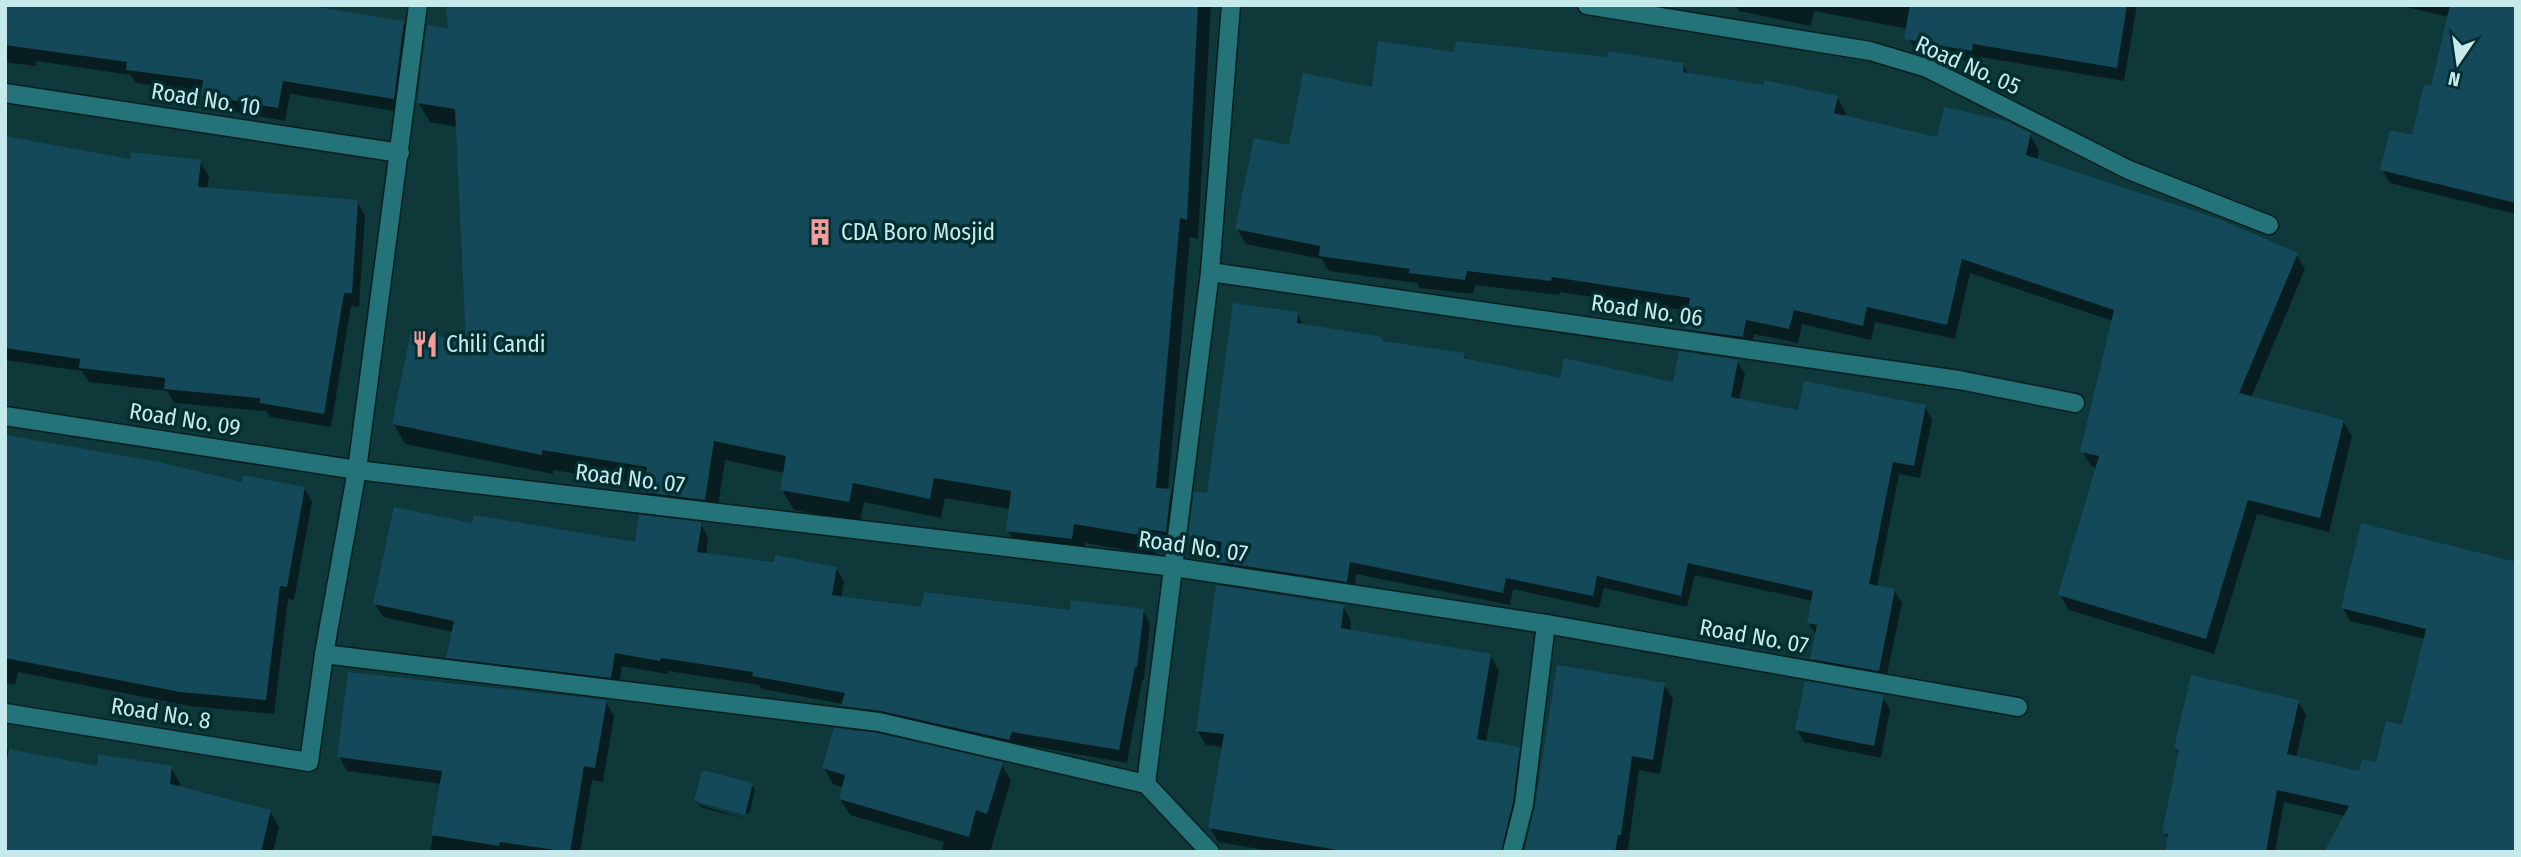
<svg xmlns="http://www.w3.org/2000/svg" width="2521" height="857" font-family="'Fira Sans Condensed',sans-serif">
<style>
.shadow{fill:#0007}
.building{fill:#134958}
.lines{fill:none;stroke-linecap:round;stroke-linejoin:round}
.minor-casing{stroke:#061e1f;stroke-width:21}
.minor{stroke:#247378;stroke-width:18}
.labels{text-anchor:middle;stroke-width:7;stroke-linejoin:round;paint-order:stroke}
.street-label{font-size:23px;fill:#c6eaec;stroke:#032e31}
.poi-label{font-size:23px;fill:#c6eaec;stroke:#032e31;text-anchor:start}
</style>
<rect width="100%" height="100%" fill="#0f383b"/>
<g class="shadow">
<polygon points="5,5 403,22 411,36 401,112 290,94 285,121 211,108 203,92 136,83 131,75 36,61 35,66 5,62"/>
<polygon points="448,5 1211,5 1198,239 1190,237 1168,491 1182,511 1177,552 1157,548 1156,555 1085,543 1083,559 1020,551 1008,531 1011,509 945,498 941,518 864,502 860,522 794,510 782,490 785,473 725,460 716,519 656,512 645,492 646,485 553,470 553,474 405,444 394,424 468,344 458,127 430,122 418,102 450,31"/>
<polygon points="1735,5 2137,5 2124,81 1980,57 1979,63 1916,52 1909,39 1909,29 1814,11 1811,26 1739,11"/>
<polygon points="2397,5 2516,5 2516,214 2390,183 2382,170 2413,137 2433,88 2449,17"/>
<polygon points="1456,54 1683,64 1689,75 1837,97 1846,113 1844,118 1939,139 2030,135 2039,150 2037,160 2296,254 2305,269 2251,398 2343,421 2352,436 2329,532 2257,514 2214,654 2069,610 2060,595 2098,468 2091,466 2082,451 2113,321 1970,273 1955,339 1875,322 1871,340 1802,324 1798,343 1754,334 1751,352 1694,344 1686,329 1689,311 1560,292 1559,295 1475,285 1473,294 1420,288 1417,283 1329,271 1322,259 1246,244 1237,229 1290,147 1373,89"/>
<polygon points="5,137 132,161 200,162 209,176 207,189 357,202 365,216 359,307 351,306 331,427 270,417 266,411 174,403 167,391 89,382 82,371 5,360"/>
<polygon points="1297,314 1304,326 1381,339 1383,343 1464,354 1468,360 1561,380 1675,384 1737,361 1745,374 1739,400 1799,412 1925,407 1932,420 1920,478 1899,474 1877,587 1894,590 1902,603 1885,683 1819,671 1812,659 1816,636 1809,623 1813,601 1695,575 1687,607 1604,588 1599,608 1513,589 1510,605 1356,574 1354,594 1228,575 1221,562 1222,553 1198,548 1190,536"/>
<polygon points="5,437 243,484 304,488 312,502 294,600 288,599 274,714 189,706 18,672 15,685 5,683"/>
<polygon points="701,524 708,538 706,555 836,568 844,582 841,598 923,609 1072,612 1143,610 1150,624 1144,680 1142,680 1127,763 1019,744 1016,753 850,719 843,704 762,689 759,685 668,671 668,674 622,666 618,691 456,671 448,657 453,632 383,617 375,604 474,525 636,544"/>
<polygon points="2516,564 2345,816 2284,802 2275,852 2167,852 2169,840 2164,833 2180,755 2176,748 2298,702 2306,715 2296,758 2361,773 2377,764 2403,727 2425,639 2350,621 2343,608"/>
<polygon points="1343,606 1351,621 1350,631 1490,655 1499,670 1486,742 1518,748 1527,763 1512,852 1276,852 1218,842 1210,828 1223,747 1206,745 1197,730"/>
<polygon points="444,682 606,702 614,716 603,782 592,780 580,852 430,852 442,784 347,771 339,756 443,686"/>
<polygon points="1664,685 1673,699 1660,774 1639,770 1628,849 1625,852 1526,852"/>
<polygon points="1883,697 1890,709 1881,758 1804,742 1797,730"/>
<polygon points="5,749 98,768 171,768 180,783 179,789 270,811 279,827 273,852 5,852"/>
<polygon points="1001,764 1011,780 990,852 941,852 944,842 850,815 840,799 844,788 833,784 824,768"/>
<polygon points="752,784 755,790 749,814 698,800 698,804 748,820 700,807 696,801"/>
</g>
<g class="building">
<polygon points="5,5 304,5 404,21 394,99 283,81 278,108 201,95 203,80 126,70 127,62 5,45"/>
<polygon points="446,5 1198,5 1187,220 1180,218 1156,488 1171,489 1166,532 1146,529 1145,536 1074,524 1072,539 1006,531 1011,491 934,478 930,499 853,483 849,502 780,490 786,456 714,441 705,500 643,492 647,467 542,450 542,455 392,424 411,331 466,342 455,109 417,103 427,25 448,29"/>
<polygon points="1910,5 2127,5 2117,68 1973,44 1972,51 1904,39"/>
<polygon points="2450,5 2516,5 2516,203 2380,170 2390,130 2412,135 2424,84 2431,86"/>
<polygon points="1378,41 1454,52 1456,41 1607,57 1608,51 1684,63 1683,72 1763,85 1764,80 1838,96 1834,113 1937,137 1944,107 2007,121 2031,133 2026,155 2219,219 2298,253 2239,393 2344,420 2320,518 2248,500 2206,639 2058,595 2099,456 2080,452 2114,310 1962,259 1947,325 1867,307 1863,326 1794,310 1789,329 1746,320 1743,337 1684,329 1690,298 1552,277 1551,281 1467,271 1465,280 1409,273 1410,269 1319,256 1320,246 1235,229 1254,138 1289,145 1303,73 1372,87"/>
<polygon points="5,136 130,159 131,152 201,160 198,187 358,200 352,293 344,293 324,414 260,403 260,398 164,389 165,378 79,368 80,359 5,348"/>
<polygon points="1233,303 1298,312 1297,323 1382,337 1382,341 1465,353 1464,358 1560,378 1564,358 1673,382 1679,351 1738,360 1731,397 1798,410 1804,381 1926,405 1914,466 1893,462 1869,584 1895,589 1879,671 1810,659 1817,625 1807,623 1813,591 1688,563 1681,596 1597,576 1593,596 1506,578 1503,593 1350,562 1347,582 1219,562 1222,542 1188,536 1194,492 1207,493"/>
<polygon points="5,435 159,462 242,482 243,475 305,487 287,587 280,586 266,700 180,692 5,658"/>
<polygon points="394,507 472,523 474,515 635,542 639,515 702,522 697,552 774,562 775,555 837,567 832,595 921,607 924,592 1070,610 1071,600 1144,609 1137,667 1135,667 1119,750 1012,732 1009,740 881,711 841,706 845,693 752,676 753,672 661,658 660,661 615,653 611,678 446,658 454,621 373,604"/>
<polygon points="2361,523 2516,562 2516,852 2324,852 2349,806 2277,790 2266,852 2165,852 2168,834 2162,833 2179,750 2174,748 2191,675 2299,700 2287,754 2359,771 2362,759 2376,762 2386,721 2402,725 2426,629 2341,608"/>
<polygon points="1216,585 1344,605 1341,628 1491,654 1477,739 1520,747 1513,802 1501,852 1349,852 1208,828 1224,734 1196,731"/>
<polygon points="1557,665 1665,683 1653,760 1632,756 1621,835 1618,835 1615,852 1524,852 1535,806"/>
<polygon points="348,672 607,700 595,768 584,766 570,852 500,842 499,846 431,835 442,771 337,757"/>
<polygon points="1805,681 1884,695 1874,746 1795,730"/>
<polygon points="834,728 877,733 1003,762 987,814 976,810 969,837 839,799 845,775 822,768"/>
<polygon points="9,749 97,766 98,754 172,766 170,784 271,810 261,852 5,852 5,770"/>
<polygon points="702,770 753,783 745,815 694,801"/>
</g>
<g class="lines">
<defs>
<g id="minor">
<polyline points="1587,5 1870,51 1927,68 2129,170 2269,225"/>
<polyline points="5,93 400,153"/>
<polyline points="1210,272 1959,380 2075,403"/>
<polyline points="5,416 357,470 1174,567 1546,624 2018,707"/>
<polyline points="324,654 879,722 1146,784 1210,852"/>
<polyline points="5,713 309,762 324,654 357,470 418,5"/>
<polyline points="1146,784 1210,272 1231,5"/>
<polyline points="1512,852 1524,804 1546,624"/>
</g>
</defs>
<use href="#minor" class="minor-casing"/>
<use href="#minor" class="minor"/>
</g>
<defs>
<symbol id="building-bare" viewBox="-9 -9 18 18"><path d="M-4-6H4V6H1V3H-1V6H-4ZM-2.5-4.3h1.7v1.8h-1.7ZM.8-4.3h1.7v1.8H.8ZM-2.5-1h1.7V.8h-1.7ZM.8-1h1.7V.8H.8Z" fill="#f59b9a" stroke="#032e31" stroke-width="2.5" paint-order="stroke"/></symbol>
<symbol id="restaurant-bare" viewBox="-9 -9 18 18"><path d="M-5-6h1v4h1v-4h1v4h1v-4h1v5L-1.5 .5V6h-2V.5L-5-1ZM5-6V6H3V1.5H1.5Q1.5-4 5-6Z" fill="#f59b9a" stroke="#032e31" stroke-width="2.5" paint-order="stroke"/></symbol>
</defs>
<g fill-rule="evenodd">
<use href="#building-bare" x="801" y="213" width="38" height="38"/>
<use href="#restaurant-bare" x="406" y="325" width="38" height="38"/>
</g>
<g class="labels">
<g class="street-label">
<text transform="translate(1968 65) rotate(24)" y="8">Road No. 05</text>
<text transform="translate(206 99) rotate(9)" y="8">Road No. 10</text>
<text transform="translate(1647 310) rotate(8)" y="8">Road No. 06</text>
<text transform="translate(185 419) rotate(9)" y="8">Road No. 09</text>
<text transform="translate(630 478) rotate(7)" y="8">Road No. 07</text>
<text transform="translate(1193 546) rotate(8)" y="8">Road No. 07</text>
<text transform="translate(1754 636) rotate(10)" y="8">Road No. 07</text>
<text transform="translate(161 713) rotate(9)" y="8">Road No. 8</text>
</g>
<g class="poi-label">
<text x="841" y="240">CDA Boro Mosjid</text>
<text x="446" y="352">Chili Candi</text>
</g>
</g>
<rect width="2521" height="857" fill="none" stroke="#c6eaec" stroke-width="14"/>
<g transform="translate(2458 63) rotate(193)" stroke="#032e31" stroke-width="5" paint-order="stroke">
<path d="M0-5L12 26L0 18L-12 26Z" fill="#c6eaec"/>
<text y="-10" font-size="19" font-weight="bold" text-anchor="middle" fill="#c6eaec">N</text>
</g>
</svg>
